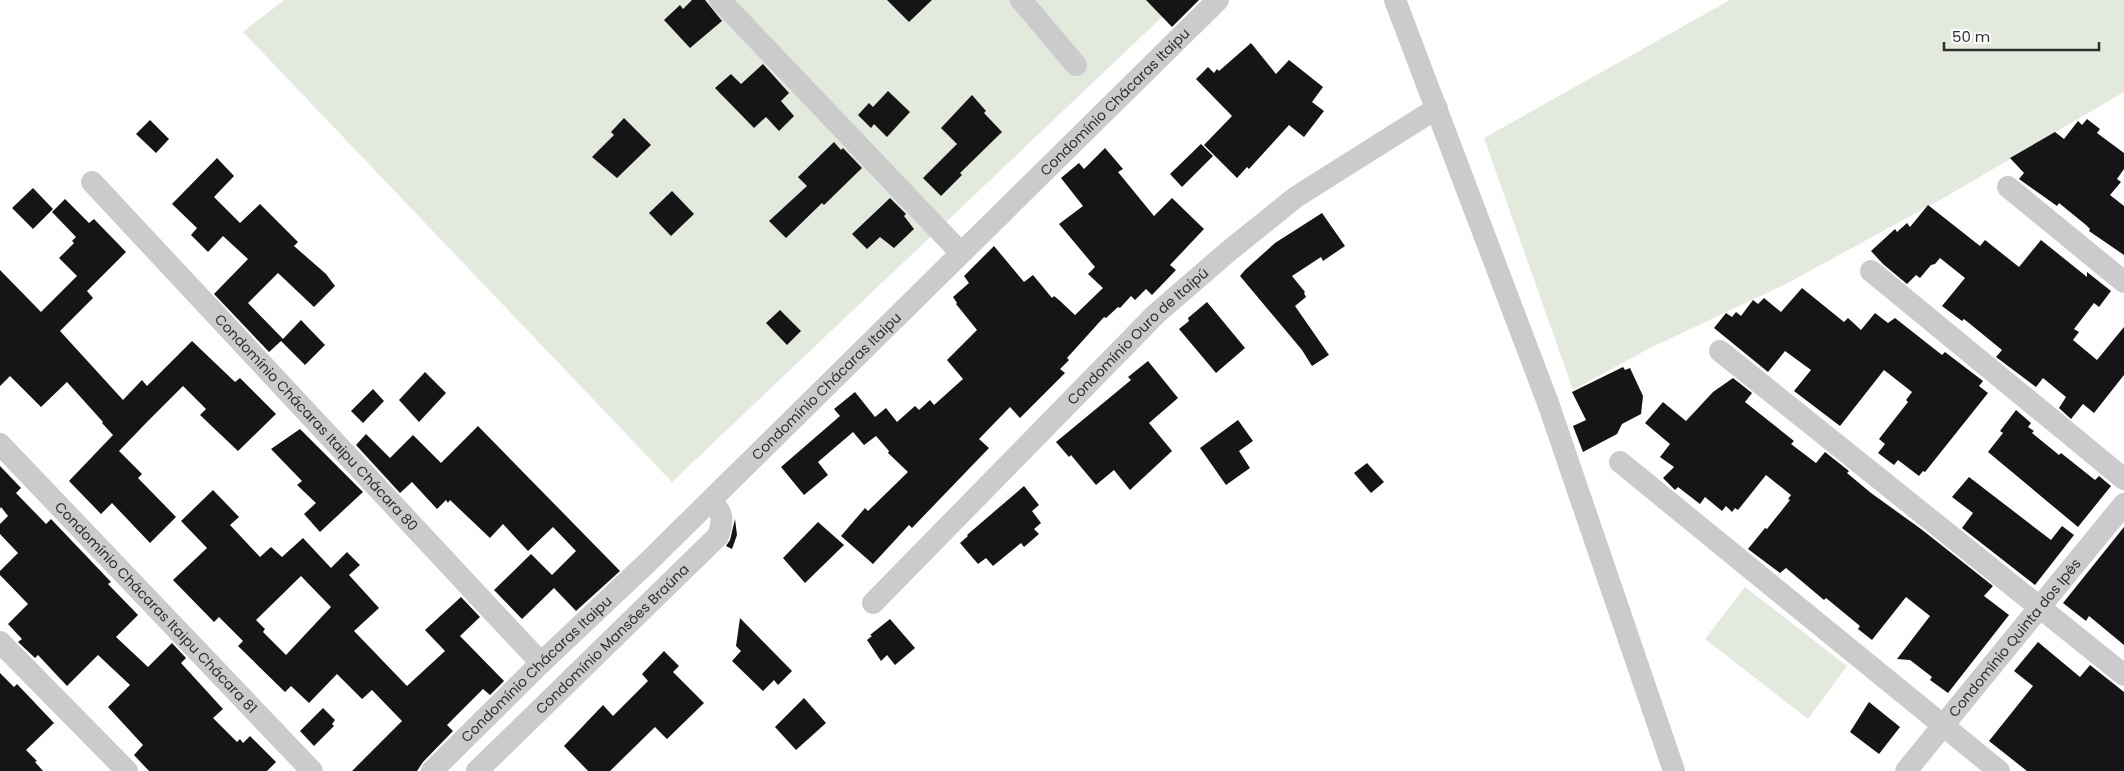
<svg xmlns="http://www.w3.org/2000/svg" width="2124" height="771" font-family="Poppins,sans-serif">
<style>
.green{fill:#e3eadd}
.building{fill:#151515;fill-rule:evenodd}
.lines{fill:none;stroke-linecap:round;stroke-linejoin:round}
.minor{stroke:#cbcbcb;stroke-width:22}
.labels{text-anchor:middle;stroke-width:5;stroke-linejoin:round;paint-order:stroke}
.street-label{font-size:14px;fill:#2e2e2e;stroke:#fff}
</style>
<rect width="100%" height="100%" fill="#fff"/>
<g class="green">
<polygon points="284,0 1180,0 672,482 243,32"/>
<polygon points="1730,0 2124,0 2124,92 1947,196 1786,284 1648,349 1573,390 1484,138"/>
<polygon points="1745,587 1847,666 1808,719 1705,639"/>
</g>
<g class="building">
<polygon points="692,0 705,0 722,21 690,48 664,20 680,5 683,9"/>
<polygon points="887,0 932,0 909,22"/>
<polygon points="1146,0 1199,0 1172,27"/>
<polygon points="1251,43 1276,74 1289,60 1323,87 1312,102 1324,111 1304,137 1289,125 1249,169 1247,167 1237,178 1204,145 1232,116 1196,79 1208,67 1214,73 1217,69 1219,71"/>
<polygon points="763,64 789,93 781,101 794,116 779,131 766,117 754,128 715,88 731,74 741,84"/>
<polygon points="888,91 910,112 887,137 874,124 871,128 858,115 869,103 873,107"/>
<polygon points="972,95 986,111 984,113 1002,132 960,173 962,175 941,196 923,178 957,144 941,128"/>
<polygon points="624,118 651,145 617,178 592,157 614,135 611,132"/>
<polygon points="2087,119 2100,129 2097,133 2124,153 2124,169 2117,179 2121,182 2110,195 2124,206 2124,255 2089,231 2090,229 2086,225 2059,203 2057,206 2019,179 2024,173 2010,158 2055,132 2064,139 2078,121 2082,125"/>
<polygon points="150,120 169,139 156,153 136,134"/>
<polygon points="834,142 841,150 843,148 862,168 824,205 822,203 786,238 769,221 807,186 798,177"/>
<polygon points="1201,144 1213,156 1182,187 1170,174"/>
<polygon points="1105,148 1123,169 1118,172 1154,216 1172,198 1204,229 1170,265 1176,270 1152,295 1146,289 1135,300 1131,296 1120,308 1118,307 1106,318 1104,317 1067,358 1069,360 1060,369 1065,373 1020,418 1010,407 979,439 989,448 912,528 909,525 873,564 841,536 865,508 868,511 908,472 888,453 889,451 876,436 864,445 853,432 818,462 828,475 804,495 781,467 840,416 834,409 855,392 875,417 886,408 897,422 915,406 919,410 930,400 934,405 963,379 947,360 977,330 956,304 957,303 953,297 969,283 964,276 994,246 1024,282 1033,275 1052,298 1054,296 1059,300 1075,315 1103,288 1088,274 1095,267 1059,224 1083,206 1061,178 1079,163 1084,169"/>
<polygon points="217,158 234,176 214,197 240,223 260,204 298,242 294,246 326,274 335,286 314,307 278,273 248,303 283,339 301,320 325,345 305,365 281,341 269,352 214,294 248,259 223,236 208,252 191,235 197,228 172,204"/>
<polygon points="33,188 53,209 33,229 12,208"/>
<polygon points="672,191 694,214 671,236 649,213"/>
<polygon points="890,198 906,214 904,216 914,229 894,248 880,237 867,249 852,234"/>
<polygon points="65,199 89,223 94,219 126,252 87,291 93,298 60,331 123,400 142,380 147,386 192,341 235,382 240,378 276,414 238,451 200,415 206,409 183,386 147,422 119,451 142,474 138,478 176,517 150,543 112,503 101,514 69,481 113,435 102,423 103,422 67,382 41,407 10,376 0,386 0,270 41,312 77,276 59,258 74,243 72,241 76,237 52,212"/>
<polygon points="1928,205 1980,246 1985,240 2019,267 2041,240 2087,277 2087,272 2111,291 2099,307 2094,303 2074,329 2079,332 2073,340 2097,360 2124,327 2124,375 2094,413 2083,404 2071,419 2059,408 2066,397 2043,378 2036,387 1996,357 2002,350 1964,319 1962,321 1942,306 1965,278 1940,258 1935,264 1931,265 1920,278 1916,275 1907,284 1883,264 1871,251 1895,229 1897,232 1907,223 1910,227"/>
<polygon points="1322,213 1345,246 1323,261 1321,257 1292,276 1305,292 1304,293 1306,297 1295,306 1329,355 1312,366 1302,350 1240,276 1245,270 1275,243"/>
<polygon points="1802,288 1844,322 1848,318 1861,330 1875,313 1888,323 1895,318 1942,355 1945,352 1983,381 1979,386 1988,393 1925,472 1923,471 1919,476 1898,460 1894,465 1878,453 1885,444 1879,439 1908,402 1906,400 1912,392 1884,370 1840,426 1794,391 1811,370 1785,351 1768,372 1714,328 1726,313 1732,317 1736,312 1741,316 1753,300 1758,304 1764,298 1781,312"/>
<polygon points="1207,302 1245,348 1216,373 1179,329 1189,321 1188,318"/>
<polygon points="780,310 801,331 787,345 766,323"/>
<polygon points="1148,361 1178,398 1149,423 1172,451 1130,490 1114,470 1096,485 1071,455 1069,457 1056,442 1131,380 1128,377"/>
<polygon points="1623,367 1625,370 1630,368 1643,396 1641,414 1622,424 1617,434 1583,452 1573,426 1586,420 1572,392"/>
<polygon points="425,372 446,393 419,422 399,400"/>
<polygon points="1733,378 1752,393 1745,402 1794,441 1791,444 1816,463 1825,452 1849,471 1847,473 1871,493 1921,529 1993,586 1984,596 2009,615 1948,693 1930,680 1932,677 1910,660 1897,659 1930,616 1906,597 1872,640 1858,629 1860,626 1826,598 1824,600 1786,568 1780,573 1748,549 1765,528 1767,529 1790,500 1788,499 1791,495 1766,475 1738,510 1735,508 1732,512 1726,506 1722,511 1705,497 1700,504 1678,487 1675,490 1663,478 1674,467 1660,457 1670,444 1645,423 1663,402 1686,421 1713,392"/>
<polygon points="373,389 384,401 363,423 351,411"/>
<polygon points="2016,410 2031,423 2028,427 2034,431 2032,433 2059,455 2061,453 2095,480 2099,476 2111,486 2078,527 1988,452 2003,433 2000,431"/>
<polygon points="1238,420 1253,441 1239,451 1250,468 1226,485 1200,448"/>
<polygon points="478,426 620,571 576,611 554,588 522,619 494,590 531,554 552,575 576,551 553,527 528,551 503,524 490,538 450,500 448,503 446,500 437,509 412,482 400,493 356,445 366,434 390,458 413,435 441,463"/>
<polygon points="300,429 363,492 320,532 304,514 316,503 297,485 302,481 271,449"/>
<polygon points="1367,463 1384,482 1371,493 1354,473"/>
<polygon points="0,466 21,488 16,493 46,524 51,519 111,582 108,584 138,615 116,637 148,667 172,643 186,658 181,663 223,709 213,718 237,742 240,739 243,743 250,736 276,762 267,771 149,771 134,755 143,745 108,707 130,685 98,655 67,686 38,655 35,658 18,642 22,639 8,624 28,604 0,575 0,571 18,553 0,534 0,524 8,516 1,507 0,509"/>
<polygon points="1969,477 2051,540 2062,526 2074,535 2035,585 1962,528 1973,513 1952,497"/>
<polygon points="1024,486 1039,505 1032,511 1041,523 1034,529 1039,534 1024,547 1021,543 993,566 986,558 978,564 960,543 968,536 967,535"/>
<path d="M213,490L239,517L230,525L260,557L271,547L282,557L303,538L331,568L347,552L360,565L349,575L379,608L354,631L407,686L445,651L425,630L461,597L480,617L460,636L504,681L490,695L483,689L447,725L453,731L423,762L417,771H352L402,721L372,690L362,699L337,674L309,703L291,686L285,692L238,646L243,641L219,617L214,622L173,580L207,548L181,521ZM301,576L331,607L286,655L263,632L265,629L256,620Z"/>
<polygon points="735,519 737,535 732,549 726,546 730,540"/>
<polygon points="818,522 844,545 805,583 783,558"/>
<polygon points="2124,527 2124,645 2089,616 2086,621 2063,603"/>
<polygon points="740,618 792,671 778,685 774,680 763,691 732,661 741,651 736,646"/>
<polygon points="890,619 915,648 895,665 887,655 881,661 867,640 872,636 870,635"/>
<polygon points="2038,642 2080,677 2090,665 2124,692 2124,771 2027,771 1989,741 2033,686 2014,671"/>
<polygon points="664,651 679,666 673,672 704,703 667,739 655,727 610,771 588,771 564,746 603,705 613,716 648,681 642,674"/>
<polygon points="0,673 14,687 17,684 54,723 26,750 37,761 35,762 43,771 0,771"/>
<polygon points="804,698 826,723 796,750 775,727"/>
<polygon points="1869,702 1900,727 1879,754 1850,732"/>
<polygon points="323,708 335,720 332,724 334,726 314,746 300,731"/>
</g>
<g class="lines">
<g class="minor">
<polyline points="720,0 961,253"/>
<polyline points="1021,0 1076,65"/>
<polyline points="1395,0 1548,403 1674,771"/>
<path id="s1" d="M92,182L541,663"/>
<polyline points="2008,187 2124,282"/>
<polyline points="1871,271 2124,479"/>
<polyline points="1720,351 2124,675"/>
<path id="s2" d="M0,444L312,771"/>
<polyline points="1620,462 1999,771"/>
<path id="s3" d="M873,603L1156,314L1230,250L1296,197L1437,108"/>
<polyline points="0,642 127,771"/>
<path id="s4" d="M432,771L541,663L649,561L1218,0"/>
<path id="s5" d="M477,771L718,536C724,519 723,513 711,501"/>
<path id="s6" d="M1906,771L2124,504"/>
</g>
</g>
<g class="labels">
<g class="street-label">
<text dy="5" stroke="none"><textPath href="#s4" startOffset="956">Condomínio Chácaras Itaipu</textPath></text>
<text dy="5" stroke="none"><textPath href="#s3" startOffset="376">Condomínio Ouro de Itaipú</textPath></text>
<text dy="5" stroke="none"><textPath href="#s4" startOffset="551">Condomínio Chácaras Itaipu</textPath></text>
<text dy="5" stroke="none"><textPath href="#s1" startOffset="329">Condomínio Chácaras Itaipu Chácara 80</textPath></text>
<text dy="5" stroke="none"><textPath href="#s2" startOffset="226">Condomínio Chácaras Itaipu Chácara 81</textPath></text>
<text dy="5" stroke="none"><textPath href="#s6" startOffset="172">Condomínio Quinta dos Ipês</textPath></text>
<text dy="5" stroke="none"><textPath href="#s5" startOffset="189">Condomínio Mansões Braúna</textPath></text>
<text dy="5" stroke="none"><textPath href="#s4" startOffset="146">Condomínio Chácaras Itaipu</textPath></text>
</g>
</g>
<path d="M1944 42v8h155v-8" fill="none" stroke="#2e2e2e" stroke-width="2.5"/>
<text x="1952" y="42" font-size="15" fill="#2e2e2e" stroke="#ffffff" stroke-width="4" paint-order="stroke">50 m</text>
</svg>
